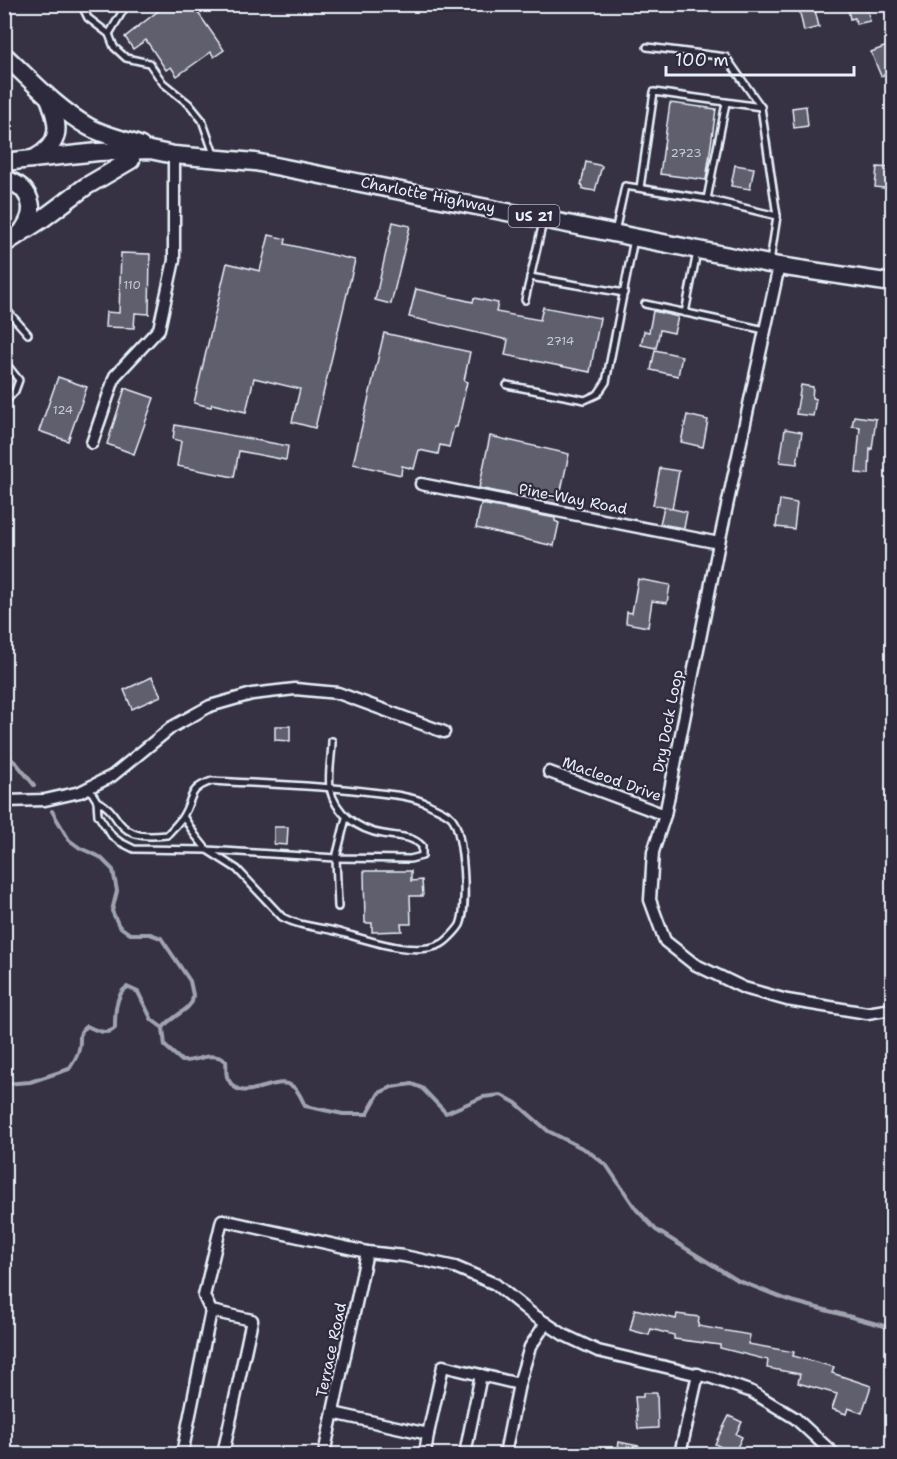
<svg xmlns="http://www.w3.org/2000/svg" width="897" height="1459" font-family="'Shantell Sans',sans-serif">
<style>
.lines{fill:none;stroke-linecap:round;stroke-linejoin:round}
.stream{stroke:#a0a4af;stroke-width:4}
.building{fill:#605e6e;stroke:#e8f1f8;stroke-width:1.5}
.lane-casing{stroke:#e8f1f8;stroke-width:10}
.street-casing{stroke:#e8f1f8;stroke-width:15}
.primary-casing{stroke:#e8f1f8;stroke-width:21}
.lane{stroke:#2f2a3d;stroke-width:5}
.street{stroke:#2f2a3d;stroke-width:10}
.primary{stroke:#2f2a3d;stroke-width:16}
.labels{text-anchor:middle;stroke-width:4.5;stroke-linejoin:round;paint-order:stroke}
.number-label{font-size:12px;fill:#c6ccd6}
.shield{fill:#2f2a3d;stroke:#b0b5c0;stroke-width:1.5}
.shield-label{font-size:14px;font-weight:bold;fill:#e8f1f8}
.street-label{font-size:15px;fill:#e8f1f8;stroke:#2f2a3d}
</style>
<rect width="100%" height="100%" fill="#363244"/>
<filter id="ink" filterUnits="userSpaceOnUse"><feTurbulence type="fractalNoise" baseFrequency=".0167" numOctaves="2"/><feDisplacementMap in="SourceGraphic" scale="12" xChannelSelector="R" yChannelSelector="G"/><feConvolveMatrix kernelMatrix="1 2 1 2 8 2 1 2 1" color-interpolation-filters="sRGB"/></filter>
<g filter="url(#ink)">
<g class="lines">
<g class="stream">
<polyline points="4,753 17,764 34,785"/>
<path d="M52,811L69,840L80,848L100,857L113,870L117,891L112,911L119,926L130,934H150L161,938L190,981L193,995L192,1002L187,1008L167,1023L163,1028L165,1046L182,1061C198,1062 210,1050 226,1061C227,1067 225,1074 228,1079C242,1107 273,1074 292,1086C299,1090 302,1100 305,1106L343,1114H367L379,1093L392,1087L412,1084L422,1088L446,1113L483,1097L501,1095L507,1098L516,1103L548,1131L588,1151L607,1166L636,1209L656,1230L737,1280L788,1300L892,1328"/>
<path d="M4,1084L30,1082L69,1069C73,1063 78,1056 79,1049C82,1039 76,1033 87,1026C95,1030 107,1036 115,1028C115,1015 115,995 127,987L138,992L152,1020L163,1028"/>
</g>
</g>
<g class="building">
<polygon points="167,4 192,4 224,50 214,57 211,52 177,76 171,67 166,70 146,40 133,49 125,37"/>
<polygon points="847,4 866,4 870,21 856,24 855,18 850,19"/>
<polygon points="814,6 819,27 804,31 799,9"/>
<polygon points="887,46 892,59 892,72 881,76 871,52"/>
<polygon points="670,103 716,109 706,180 660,174"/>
<polygon points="806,106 808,126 794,128 792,108"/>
<polygon points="586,162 602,166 595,191 583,189 583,186 581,185"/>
<polygon points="735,165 754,168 750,189 731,186"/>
<polygon points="877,167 892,168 892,189 875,187"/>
<polygon points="393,222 410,226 391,304 375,300"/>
<polygon points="269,235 286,239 285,244 355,260 315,428 292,422 300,389 254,378 246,412 212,404 211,407 194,403 227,263 260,271"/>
<polygon points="121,253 150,254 149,314 135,313 134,328 105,327 106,312 119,313"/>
<polygon points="416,289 473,302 474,298 498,303 496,312 540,320 543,307 600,318 590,372 505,355 508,340 409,317"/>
<polygon points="653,311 678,317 674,333 660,330 656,348 641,345 644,331 649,332"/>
<polygon points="384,333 470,352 464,381 467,382 457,427 454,427 449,447 440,445 438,454 419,450 414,469 402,466 401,475 353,464"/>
<polygon points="655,350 682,356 678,376 651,370"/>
<polygon points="58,377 87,387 68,441 39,431"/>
<polygon points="801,385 813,387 812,398 816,399 813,416 796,414"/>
<polygon points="125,388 154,398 134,454 107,444"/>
<polygon points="687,415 708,420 703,447 681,442"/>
<polygon points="854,416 876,419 872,449 870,448 869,474 856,473 860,427 852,426"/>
<polygon points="175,425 288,446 286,460 239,451 234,477 177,466 181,441 173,439"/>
<polygon points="785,429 802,432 797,464 780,462"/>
<polygon points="490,436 569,454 558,504 479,488"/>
<polygon points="660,468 679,471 672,509 653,505"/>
<polygon points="780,500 797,503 794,529 776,527"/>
<polygon points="481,504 555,518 555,521 559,523 554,546 476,528"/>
<polygon points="664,507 687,512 684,528 660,524"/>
<polygon points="638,579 670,585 667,603 652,601 648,627 626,623 627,612 632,613"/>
<polygon points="152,677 161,696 132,709 124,690"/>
<polygon points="275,726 290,726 290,741 275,740"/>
<polygon points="274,827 288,827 287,845 274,844"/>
<polygon points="364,871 411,871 411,881 422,880 423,896 410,896 411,924 401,924 402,931 372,932 372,923 365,923"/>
<polygon points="635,1309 676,1319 677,1314 699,1317 698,1326 750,1335 748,1344 794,1352 793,1356 834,1367 832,1373 871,1386 862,1413 848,1408 846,1414 832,1409 837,1394 798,1383 800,1374 767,1368 768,1360 720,1348 720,1345 674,1339 674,1335 651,1329 649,1335 630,1330"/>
<polygon points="643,1393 657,1393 658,1428 638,1429 635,1397 643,1397"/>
<polygon points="729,1416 742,1422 736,1434 742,1437 734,1454 715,1444"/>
<polygon points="619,1442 639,1446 637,1455 617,1455"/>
</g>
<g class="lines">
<defs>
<g id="lane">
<polyline points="85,4 83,8 88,18 109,34 114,47 126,58 149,63 163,83 189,104 202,120 215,157"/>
<polyline points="109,34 127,4"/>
<polyline points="647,47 726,57 761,107"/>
<polyline points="640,188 654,92 761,107 777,216"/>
<polyline points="707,199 726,103"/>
<polyline points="615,232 625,186 707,199 777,216 770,262"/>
<polyline points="530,277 624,293"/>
<polyline points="525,300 543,222"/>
<polyline points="645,304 765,330"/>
<polyline points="4,307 28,334"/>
<polyline points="685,313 697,252"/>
<polyline points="4,361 19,380 15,391 4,403"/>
<polyline points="507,385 585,400 598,394 606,382 634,239"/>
<path d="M332,741C332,755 328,773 330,788C335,813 358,830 383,834C398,837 411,835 422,846V856L410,859L336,858L346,818"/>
<path d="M89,788L97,801L98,815L112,836L120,842L134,849L207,850L237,869L282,917C298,926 317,927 335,931C363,938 413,958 441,944C446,942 457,930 460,925C468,908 464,833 452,818C447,812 435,808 428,804C412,796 389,794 371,792C318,785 265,784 212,781C187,789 194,798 183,816C179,823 172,829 167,835C147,837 131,838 118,821C111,811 108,806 97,801"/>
<polyline points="183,816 195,835 207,850 336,858 338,907"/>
</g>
<g id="street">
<polyline points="779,266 719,543 665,815 653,852 650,900 665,941 694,964 744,988 787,1000 867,1013 892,1009"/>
<polyline points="92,443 115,376 159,329 174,260 174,155"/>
<polyline points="421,484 719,543"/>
<polyline points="549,772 665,815"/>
<polyline points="4,801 45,800 80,792 112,776 172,727 210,706 252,694 295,689 338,693 444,732"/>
<polyline points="333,1413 428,1434 443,1366 519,1384 530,1347 546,1323"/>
<polyline points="182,1454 211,1311"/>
<polyline points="223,1454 252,1320 211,1311 204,1296 222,1220 367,1252 404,1256 455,1267 495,1284 532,1314 564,1335 598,1351 712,1378 752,1392 795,1418 834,1454"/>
<polyline points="324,1454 367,1252"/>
<polyline points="425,1454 428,1434"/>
<polyline points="465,1454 481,1375"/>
<polyline points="505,1454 519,1384"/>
<polyline points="680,1454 698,1374"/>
</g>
<g id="primary">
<path d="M4,55C31,80 57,109 89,127C105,136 124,139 141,146"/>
<path d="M35,158C63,143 59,124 49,98"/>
<polyline points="4,162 98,152 150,150 174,155 255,162 779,266 892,283"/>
<path d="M4,179C30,186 39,209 23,230"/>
<polyline points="4,244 41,220 85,187 131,160"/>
</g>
</defs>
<use href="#lane" class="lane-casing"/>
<use href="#street" class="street-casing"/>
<use href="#primary" class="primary-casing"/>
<use href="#lane" class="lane"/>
<use href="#street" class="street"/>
<use href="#primary" class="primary"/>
</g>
</g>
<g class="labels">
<g class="number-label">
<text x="686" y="157">2723</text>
<text x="132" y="289">110</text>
<text x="560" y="345">2714</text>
<text x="63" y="414">124</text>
</g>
<rect class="shield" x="508.5" y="205" width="51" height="22" rx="4.5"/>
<g class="shield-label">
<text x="534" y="221">US 21</text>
</g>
<g class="street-label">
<text transform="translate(428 195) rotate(11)" y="5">Charlotte Highway</text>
<text transform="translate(573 499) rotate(11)" y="5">Pine-Way Road</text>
<text transform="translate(668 721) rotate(-79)" y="5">Dry Dock Loop</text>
<text transform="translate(612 779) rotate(20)" y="5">Macleod Drive</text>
<text transform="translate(331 1350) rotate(-78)" y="5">Terrace Road</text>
</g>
</g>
<rect width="897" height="1459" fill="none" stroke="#2f2a3d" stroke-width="24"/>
<rect x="12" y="12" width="873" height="1435" fill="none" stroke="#e8f1f8" stroke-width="2" filter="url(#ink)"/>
<path d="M666 66v9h188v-9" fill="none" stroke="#e8f1f8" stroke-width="3"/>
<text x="675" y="66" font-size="18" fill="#e8f1f8" stroke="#2f2a3d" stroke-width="4.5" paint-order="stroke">100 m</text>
</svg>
